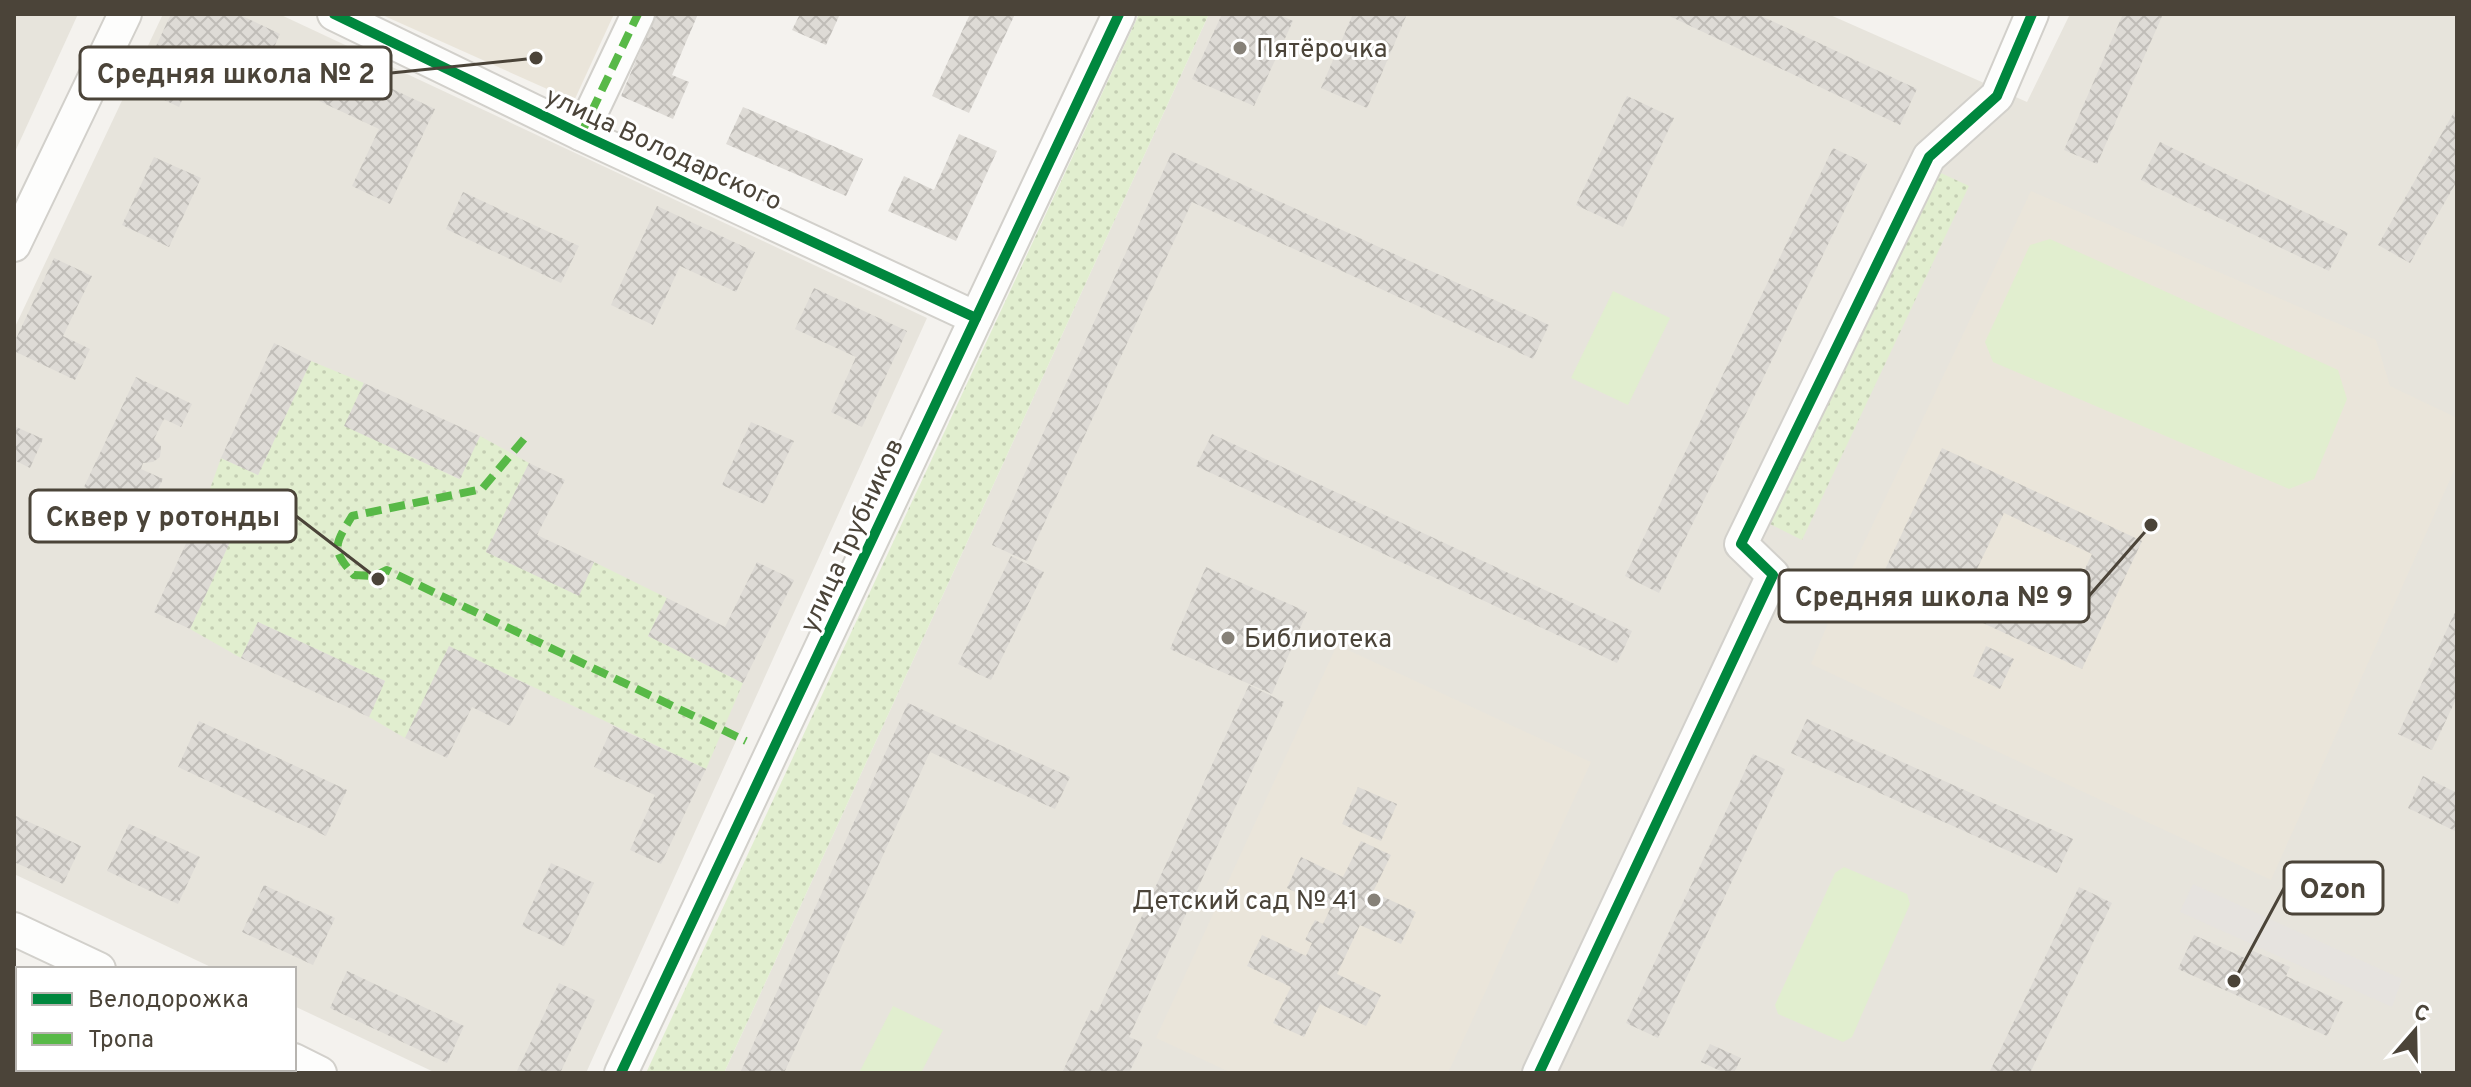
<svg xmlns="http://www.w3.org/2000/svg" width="2471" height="1087" font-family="Overpass,sans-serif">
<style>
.residential{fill:#e7e4dc}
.education{fill:#eae5da}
.grass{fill:url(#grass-dots)}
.garden{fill:#e1eecf}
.parking{fill:#e6e3df}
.building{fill:url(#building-cross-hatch);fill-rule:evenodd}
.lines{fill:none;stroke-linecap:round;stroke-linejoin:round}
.minor-casing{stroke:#d2d0cb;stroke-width:36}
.minor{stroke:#fdfdfc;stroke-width:32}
.quiet{stroke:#58b947;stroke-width:8;stroke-dasharray:16 8;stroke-linecap:butt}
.cycleway-casing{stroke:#fff;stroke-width:15}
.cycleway{stroke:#00873e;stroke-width:10}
.poi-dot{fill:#868178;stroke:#fff;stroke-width:3}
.labels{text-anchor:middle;stroke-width:6;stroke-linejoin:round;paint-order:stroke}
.poi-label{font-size:26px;fill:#4b4439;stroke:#fff;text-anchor:start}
.street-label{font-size:26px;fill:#4b4439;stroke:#fff}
.leader{fill:none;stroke:#4b4439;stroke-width:3}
.callout-dot{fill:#4b4439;stroke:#fff;stroke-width:3}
.callout{fill:#fff;stroke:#4b4439;stroke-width:3}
.callout-label{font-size:28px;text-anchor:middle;font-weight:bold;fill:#4b4439}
</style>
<defs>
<pattern id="grass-dots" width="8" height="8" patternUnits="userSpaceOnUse" patternTransform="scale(2)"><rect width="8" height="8" fill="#e1eecf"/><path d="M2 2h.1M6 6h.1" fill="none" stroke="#c3cdb2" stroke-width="1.8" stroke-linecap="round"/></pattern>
<pattern id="building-cross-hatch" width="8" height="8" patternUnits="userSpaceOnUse" patternTransform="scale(2)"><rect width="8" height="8" fill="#dedbd6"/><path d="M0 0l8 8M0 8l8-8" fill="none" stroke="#c0bdb8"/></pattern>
</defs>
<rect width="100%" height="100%" fill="#f4f2ee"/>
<g class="residential">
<polygon points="14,14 78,14 14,154"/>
<polygon points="163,14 279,14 927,318 586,1073 436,1073 294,1006 294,969 215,969 14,874 14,329"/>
<polygon points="1209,14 1828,14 2027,102 2070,14 2457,14 2457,1073 724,1073"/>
<polygon points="18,1028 18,1069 215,1069 224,1073 14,1073 14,1036"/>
</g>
<g class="education">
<polygon points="380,14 614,14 574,101"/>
<polygon points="2031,191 2376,340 2390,386 2457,418 2457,464 2271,880 1811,664 1843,587"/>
<polygon points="1337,645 1591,762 1448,1073 1232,1073 1156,1038"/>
</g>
<g class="grass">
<polygon points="1139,14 1209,14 724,1073 646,1073"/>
<polygon points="1930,168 1969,186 1802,540 1766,522"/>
<polygon points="311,361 364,383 345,426 459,479 480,436 529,463 486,552 578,595 594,562 667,598 648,636 743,683 706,769 449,647 405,738 369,717 385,681 258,622 241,658 190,629 240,520 205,503 221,458 258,475"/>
</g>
<g class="garden">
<polygon points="2050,239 2338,370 2347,399 2314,479 2289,489 1993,362 1985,342 2030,245"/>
<polygon points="1613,291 1670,318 1628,405 1571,378"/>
<polygon points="1844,867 1907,894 1910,904 1852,1037 1843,1042 1778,1014 1775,1005 1835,873"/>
<polygon points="893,1006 943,1030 921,1073 859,1073"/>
</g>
<polygon class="parking" points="2193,884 2402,979 2392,1007 2180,912"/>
<g class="building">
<polygon points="171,14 238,14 280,34 262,74 206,48 179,107 137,87"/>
<polygon points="656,14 698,14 672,75 689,82 673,119 621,96"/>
<polygon points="800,14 840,14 826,45 792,30"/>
<polygon points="970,14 1015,14 969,113 932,96"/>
<polygon points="1222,14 1278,14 1293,21 1254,106 1192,79"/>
<polygon points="1353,14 1407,14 1367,108 1321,88"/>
<polygon points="1665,14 1757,14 1917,89 1900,125"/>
<polygon points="2123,14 2163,14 2097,164 2064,150"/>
<polygon points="337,63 435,109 390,204 352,186 379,129 319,101"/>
<polygon points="1627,96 1674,118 1623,227 1576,205"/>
<polygon points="743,107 863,159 846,196 726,144"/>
<polygon points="2457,107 2457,181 2410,263 2378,245"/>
<polygon points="959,134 997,151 956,241 888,211 904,176 934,190"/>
<polygon points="2160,142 2348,233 2329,271 2141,180"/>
<polygon points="1833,148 1867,164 1659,593 1625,576"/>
<polygon points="1172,152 1549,325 1533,359 1192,202 1027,561 992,545"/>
<polygon points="154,157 201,178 169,247 122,225"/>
<polygon points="463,192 579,246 561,283 446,229"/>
<polygon points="657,206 755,252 736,292 680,266 653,325 611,305"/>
<polygon points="54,258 92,276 63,336 90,349 75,380 14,351 14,343"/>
<polygon points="814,288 907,331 862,427 831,412 856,357 795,329"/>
<polygon points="274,343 311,361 258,475 221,458"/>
<polygon points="136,377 192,404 181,427 164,419 154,439 161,446 160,457 153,462 143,463 141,469 163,479 141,524 122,515 126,507 84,487"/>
<polygon points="364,383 480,436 460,479 344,426"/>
<polygon points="751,422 794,441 764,504 722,485"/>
<polygon points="14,426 43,439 30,468 14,460"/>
<polygon points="1212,434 1632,631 1617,663 1196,466"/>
<path d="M1942,448L2142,541L2082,669L1882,576ZM2004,513L2092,554L2064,614L1975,573Z"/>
<polygon points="529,463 565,480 537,535 594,562 579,596 486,552"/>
<polygon points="205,503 240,520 190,629 154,612"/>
<polygon points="1011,556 1044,572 991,680 958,664"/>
<polygon points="757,562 794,580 743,683 648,636 667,598 725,627"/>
<polygon points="1206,567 1307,612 1272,694 1170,649"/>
<polygon points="2457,608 2457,697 2432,750 2398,734"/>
<polygon points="258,622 385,681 369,717 241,658"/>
<polygon points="449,646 530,686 510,726 472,707 447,758 405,738"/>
<polygon points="1986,646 2014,659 2000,689 1973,676"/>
<polygon points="1249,685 1284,702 1129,1037 1143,1043 1129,1073 1062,1073 1091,1010 1097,1013"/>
<polygon points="908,703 1070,777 1055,809 930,752 784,1073 740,1073"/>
<polygon points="1807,719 2073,839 2057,873 1791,753"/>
<polygon points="199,721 347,790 326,836 178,767"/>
<polygon points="613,726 706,769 661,864 630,850 655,795 594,767"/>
<polygon points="1753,754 1785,769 1658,1038 1626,1023"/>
<polygon points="2423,776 2457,793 2457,832 2408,808"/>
<polygon points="1358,787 1397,804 1381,841 1342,824"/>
<polygon points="14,815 81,846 63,884 14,862"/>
<polygon points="129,824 200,857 178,904 107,871"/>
<polygon points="1361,841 1391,855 1373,892 1416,912 1401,944 1360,925 1337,974 1381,995 1366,1026 1320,1004 1304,1037 1273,1023 1291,987 1247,966 1262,935 1306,956 1312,943 1305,940 1315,920 1323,924 1330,909 1287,888 1301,857 1343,877"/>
<polygon points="551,863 594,883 564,946 522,926"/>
<polygon points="264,885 335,918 313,965 242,932"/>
<polygon points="2079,887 2112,903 2030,1073 1989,1073"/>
<polygon points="2194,935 2247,959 2251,950 2290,967 2286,976 2343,1002 2327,1036 2178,969"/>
<polygon points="347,971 464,1026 447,1063 330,1008"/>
<polygon points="559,983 595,1000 560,1073 516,1073"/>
<polygon points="1710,1044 1741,1058 1734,1073 1725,1073 1701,1062"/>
</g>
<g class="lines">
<defs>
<g id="minor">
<polyline points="334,14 581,134 976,318"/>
<polyline points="581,134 638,14"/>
<polyline points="14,245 125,14"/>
<polyline points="14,929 99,969"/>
<polyline points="294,1060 320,1073"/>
<polyline points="621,1073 1119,14"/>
<polyline points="1539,1073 1773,575 1741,544 1929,157 1997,96 2032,14"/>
</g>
</defs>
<use href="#minor" class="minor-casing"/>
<use href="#minor" class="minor"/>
<g class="quiet">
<polyline points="581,134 638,14"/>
<path d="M524,439L482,489L352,516C335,544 330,549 354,575L374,576L387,570L746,741"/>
</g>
<defs>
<g id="cycleway">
<polyline points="334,14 581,134 976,318"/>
<polyline points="621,1073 1119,14"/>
<polyline points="1539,1073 1773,575 1741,544 1929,157 1997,96 2032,14"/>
</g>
</defs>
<use href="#cycleway" class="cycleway-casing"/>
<use href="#cycleway" class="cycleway"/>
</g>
<g class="poi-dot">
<circle cx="1240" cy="48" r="8"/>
<circle cx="1228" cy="638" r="8"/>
<circle cx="1374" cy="900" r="8"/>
</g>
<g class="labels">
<g class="poi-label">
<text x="1256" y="57">Пятёрочка</text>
<text x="1244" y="647">Библиотека</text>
<text x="1358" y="909" text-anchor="end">Детский сад № 41</text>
</g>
<g class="street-label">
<text transform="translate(664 148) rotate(25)" y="9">улица Володарского</text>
<text transform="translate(851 535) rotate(-65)" y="9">улица Трубников</text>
</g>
</g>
<path class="leader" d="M536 58L391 73M378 579L296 516M2151 525L2089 596M2234 981L2284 888"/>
<g class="callout-dot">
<circle cx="536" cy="58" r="8"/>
<circle cx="378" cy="579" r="8"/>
<circle cx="2151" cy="525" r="8"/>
<circle cx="2234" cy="981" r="8"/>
</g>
<g class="callout">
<rect x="80" y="47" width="311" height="52" rx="8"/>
<rect x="30" y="490" width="266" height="52" rx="8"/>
<rect x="1779" y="570" width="310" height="52" rx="8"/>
<rect x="2284" y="862" width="99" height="52" rx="8"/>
</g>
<g class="callout-label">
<text x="236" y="83">Средняя школа № 2</text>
<text x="163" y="526">Сквер у ротонды</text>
<text x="1934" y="606">Средняя школа № 9</text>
<text x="2333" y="898">Ozon</text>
</g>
<rect width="2471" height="1087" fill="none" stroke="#4b4439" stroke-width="32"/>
<rect x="16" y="967" width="280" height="104" fill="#ffffff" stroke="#b7b4b0" stroke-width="2"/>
<rect x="32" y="993" width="40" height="12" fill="#00873e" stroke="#b7b4b0" stroke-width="2"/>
<text x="88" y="1007" font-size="24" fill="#4b4439">Велодорожка</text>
<rect x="32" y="1033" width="40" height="12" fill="#58b947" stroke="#b7b4b0" stroke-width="2"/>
<text x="88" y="1047" font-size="24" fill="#4b4439">Тропа</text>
<g transform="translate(2415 1031) rotate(20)" stroke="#ffffff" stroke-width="6" paint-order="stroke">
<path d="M0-6L14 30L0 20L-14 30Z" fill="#4b4439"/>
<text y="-12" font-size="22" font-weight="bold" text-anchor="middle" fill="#4b4439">С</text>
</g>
</svg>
